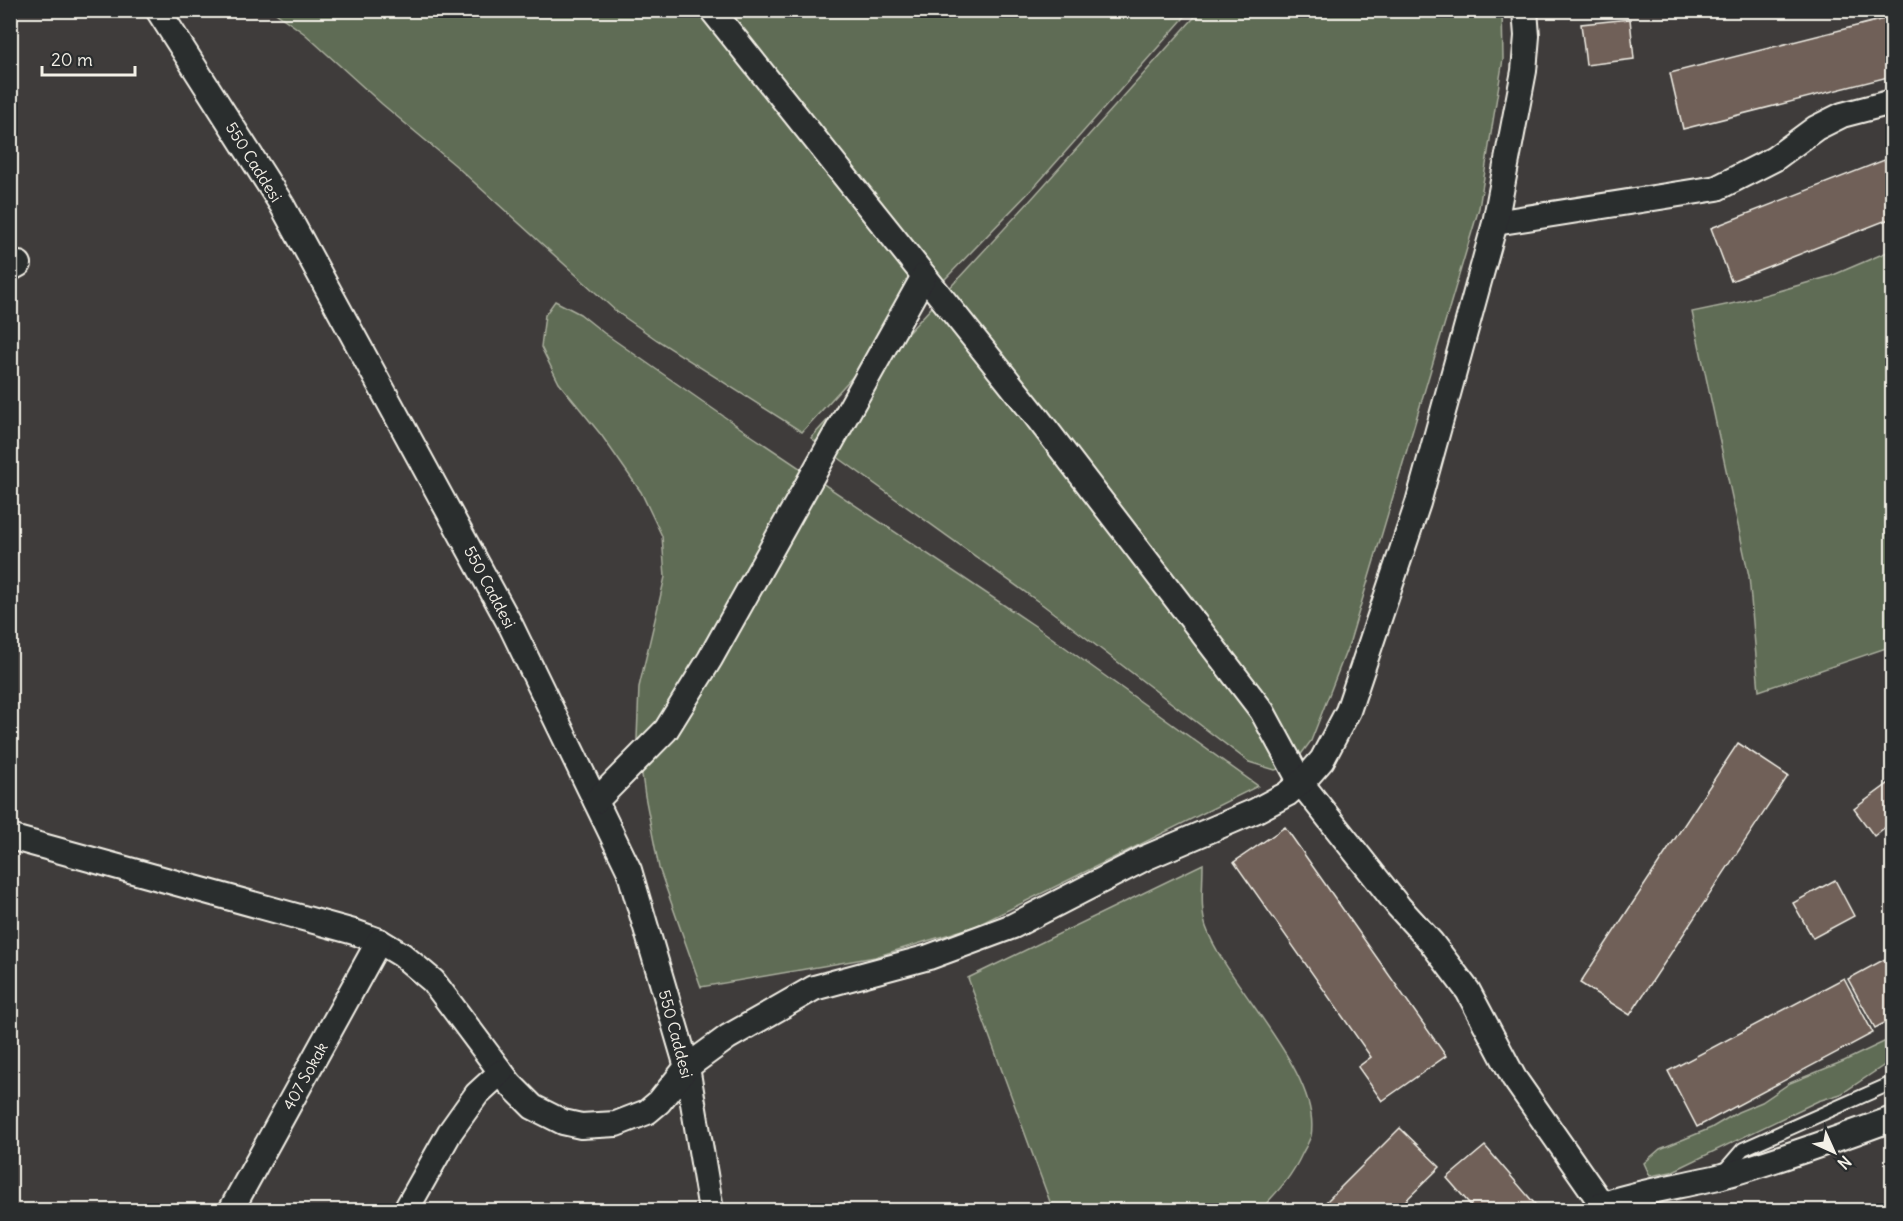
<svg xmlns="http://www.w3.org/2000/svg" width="1903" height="1221" font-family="Delius,sans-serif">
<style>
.green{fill:#5f6c54;stroke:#aaae9e;stroke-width:1.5}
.building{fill:#706058;stroke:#f4f1e8;stroke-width:1.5}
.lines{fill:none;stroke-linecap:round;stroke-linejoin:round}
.lane-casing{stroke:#f4f1e8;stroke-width:16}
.street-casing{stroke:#f4f1e8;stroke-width:28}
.lane{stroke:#2a2d2e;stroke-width:12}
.street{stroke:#2a2d2e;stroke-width:24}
.labels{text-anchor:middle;stroke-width:4.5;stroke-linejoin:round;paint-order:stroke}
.street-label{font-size:16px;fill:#f4f1e8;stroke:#2a2d2e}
</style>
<rect width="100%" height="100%" fill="#3f3c3b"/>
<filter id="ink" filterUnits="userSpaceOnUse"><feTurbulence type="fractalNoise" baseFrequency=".0167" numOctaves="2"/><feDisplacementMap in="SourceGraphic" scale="12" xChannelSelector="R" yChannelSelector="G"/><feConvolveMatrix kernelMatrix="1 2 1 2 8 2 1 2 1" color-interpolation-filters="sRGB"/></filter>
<g filter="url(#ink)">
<g class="green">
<polygon points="273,11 1190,11 1037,184 887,339 802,432 657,340 617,312 455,165 382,104 305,34"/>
<polygon points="1200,11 1502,11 1503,59 1479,208 1350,641 1311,741 1293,765 1275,770 1249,762 1043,605 811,438 1028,203"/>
<polygon points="1892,250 1892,646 1759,691 1749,576 1692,312 1740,302 1831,276"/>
<polygon points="555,301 580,314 604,333 752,436 1041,630 1258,786 976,926 875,957 701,987 659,868 645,796 637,739 639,687 665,577 662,536 641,492 602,436 559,383 541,347 545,315"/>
<path d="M1203,864C1203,884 1200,909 1206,927C1227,986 1322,1073 1311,1136C1309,1141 1306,1147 1303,1152C1291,1178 1279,1190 1260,1210H1053L968,978Z"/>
<path d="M1888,1040C1892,1049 1894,1053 1889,1062L1841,1094L1818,1101L1671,1172L1650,1176L1644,1163L1660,1149L1711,1128L1738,1112L1762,1102L1790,1083L1844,1061Z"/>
</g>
<g class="building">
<polygon points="1892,17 1892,76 1683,129 1670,73"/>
<polygon points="1630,19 1634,59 1586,65 1581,24"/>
<polygon points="1892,157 1892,218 1731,281 1711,228"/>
<polygon points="1738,743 1788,776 1630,1015 1580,983"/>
<polygon points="1892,781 1892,822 1874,836 1854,809"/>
<polygon points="1285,827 1446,1056 1382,1101 1358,1067 1371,1057 1234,862"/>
<polygon points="1835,880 1854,916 1813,938 1793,903"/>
<polygon points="1885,959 1892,973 1892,1019 1875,1028 1848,979"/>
<polygon points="1844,978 1873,1033 1697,1127 1668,1071"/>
<polygon points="1400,1128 1440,1167 1396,1210 1318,1210"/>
<polygon points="1485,1146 1540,1210 1475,1210 1447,1178"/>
</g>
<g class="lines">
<defs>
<polyline id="lane" points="1723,1172 1743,1149 1892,1083"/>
<g id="street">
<polyline points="158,10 282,205 511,626 629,870 687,1067 711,1210"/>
<polyline points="712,10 1036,416 1262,711 1301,783 1399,907 1431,942 1468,991 1514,1078 1606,1210"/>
<polyline points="1495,223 1717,188 1774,159 1816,128 1842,115 1892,102"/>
<polyline points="10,269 19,264"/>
<polyline points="596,801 666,730 710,659 924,276"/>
<polyline points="10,837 354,932 379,941 402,955 433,981 510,1084 533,1107 563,1122 581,1126 616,1124 647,1112 659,1102 687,1067 728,1037 814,988 929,957 1013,926 1145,858 1255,811 1287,794 1307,777 1322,760 1348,711 1418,503 1495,223 1524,71 1527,36 1525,10"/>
<path d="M1601,1205C1640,1191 1682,1186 1722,1176C1780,1160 1836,1139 1892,1119"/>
<polyline points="231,1210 379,941"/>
<polyline points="406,1210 450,1132 477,1094 501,1072"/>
</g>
</defs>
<use href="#lane" class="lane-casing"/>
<use href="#street" class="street-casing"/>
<use href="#lane" class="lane"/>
<use href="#street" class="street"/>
</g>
</g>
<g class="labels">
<g class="street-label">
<text transform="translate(254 162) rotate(58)" y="6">550 Caddesi</text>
<text transform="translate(490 587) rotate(62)" y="6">550 Caddesi</text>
<text transform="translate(676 1034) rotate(75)" y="6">550 Caddesi</text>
<text transform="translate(305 1076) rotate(-61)" y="6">407 Sokak</text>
</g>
</g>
<rect width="1903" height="1221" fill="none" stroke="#2a2d2e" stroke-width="36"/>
<rect x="18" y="18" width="1867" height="1185" fill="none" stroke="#f4f1e8" stroke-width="2" filter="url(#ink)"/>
<g transform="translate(1834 1152) rotate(135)" stroke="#2a2d2e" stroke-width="4.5" paint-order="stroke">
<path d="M0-4.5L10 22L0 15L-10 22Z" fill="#f4f1e8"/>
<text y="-9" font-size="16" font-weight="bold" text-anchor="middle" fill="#f4f1e8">N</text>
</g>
<path d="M42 66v9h93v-9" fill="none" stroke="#f4f1e8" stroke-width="3"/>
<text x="51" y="66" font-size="18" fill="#f4f1e8" stroke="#2a2d2e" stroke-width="4.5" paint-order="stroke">20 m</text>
</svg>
